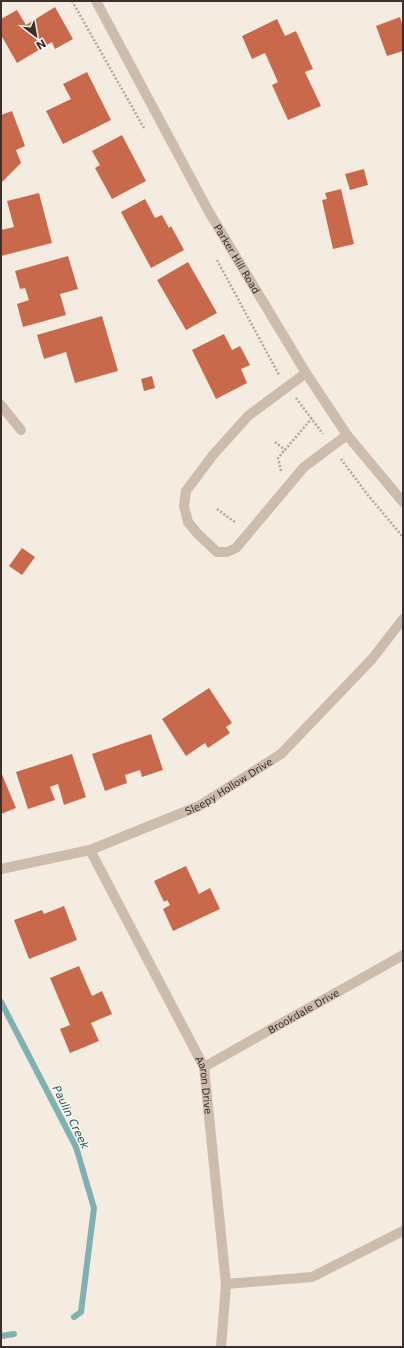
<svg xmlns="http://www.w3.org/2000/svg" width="404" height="1348" font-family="'DejaVu Sans',sans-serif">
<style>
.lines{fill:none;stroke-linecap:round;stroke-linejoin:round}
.stream{stroke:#7fb0b2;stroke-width:6}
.building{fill:#c8694b}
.path{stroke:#b9a596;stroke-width:2.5;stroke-dasharray:2 2;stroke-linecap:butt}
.service{stroke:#cdbbac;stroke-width:10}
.minor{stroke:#cdbbac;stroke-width:10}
.tertiary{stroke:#cdbbac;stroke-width:10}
.labels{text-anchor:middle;stroke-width:3;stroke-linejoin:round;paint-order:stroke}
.street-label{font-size:10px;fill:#3b302b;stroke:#fbf5ee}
.water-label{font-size:11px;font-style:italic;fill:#1f5a5e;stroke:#fbf5ee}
</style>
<rect width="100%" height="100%" fill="#f4ebe1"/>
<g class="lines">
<g class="stream">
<polyline points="1,1002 76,1147 94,1208 81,1312 74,1317"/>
<polyline points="1,1336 14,1334"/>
</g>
</g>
<g class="building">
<polygon points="55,7 73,39 55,49 52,42 17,63 1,35 1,19 17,10 26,25"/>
<polygon points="400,17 403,27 403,51 387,56 376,26"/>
<polygon points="277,19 285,36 296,31 313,69 305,72 321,106 288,120 272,85 278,82 265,53 252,59 242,36"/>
<polygon points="87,72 111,120 63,144 46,111 71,99 63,84"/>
<polygon points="12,111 25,146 16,150 21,163 1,183 1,115"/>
<polygon points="122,135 146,181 112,199 95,168 100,165 92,151"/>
<polygon points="364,169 368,185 350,190 345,174"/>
<polygon points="341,189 354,244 333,249 322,200 327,199 325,193"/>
<polygon points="39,193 52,243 1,256 1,230 14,227 7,201"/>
<polygon points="145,199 155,218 162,215 169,228 171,226 184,250 151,268 121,212"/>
<polygon points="68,256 78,289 60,294 66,315 23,327 17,304 29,300 25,288 20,289 15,271"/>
<polygon points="188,262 217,313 186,330 157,280"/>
<polygon points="102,316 118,371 75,383 66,352 44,359 37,335"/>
<polygon points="224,334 232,350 240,346 250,365 241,369 247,383 216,399 192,350"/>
<polygon points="152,376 155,388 144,391 141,379"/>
<polygon points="22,548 35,557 22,575 9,566"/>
<polygon points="209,688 232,723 226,727 230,733 208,748 205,743 186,756 162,719"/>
<polygon points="151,734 163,770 142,777 140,770 125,775 127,783 105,791 92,754"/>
<polygon points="72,754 86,797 64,805 58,784 50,787 55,800 28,809 16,772"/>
<polygon points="1,772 16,808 1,814"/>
<polygon points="186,866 199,894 210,888 220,909 173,931 163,909 170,905 167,900 164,902 154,881"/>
<polygon points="64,906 77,940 29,959 14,920 42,910 44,914"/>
<polygon points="79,966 92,996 102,991 112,1014 91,1023 99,1041 70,1053 60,1029 70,1025 50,978"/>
</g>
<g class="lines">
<g class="path">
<polyline points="72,1 144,128"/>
<polyline points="217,260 279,375"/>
<polyline points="296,398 323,434"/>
<polyline points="275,442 285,450"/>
<polyline points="341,459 367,494 403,537"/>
<polyline points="281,471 278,458 312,418"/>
<polyline points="217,509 236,523"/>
</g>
<polyline class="service" points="306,373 248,416 213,455 186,491 184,506 188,522 197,533 217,552 227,552 236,548 304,467 347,435"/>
<g class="minor">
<polyline points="1,405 21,430"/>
<path id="s1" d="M90,850L204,1067L226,1284L221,1347"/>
<path id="s2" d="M1,869L90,850L199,806L281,754L372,659L403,619"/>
<path id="s3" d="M204,1067L403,955"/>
<polyline points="226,1284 312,1277 403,1231"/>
</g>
<path class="tertiary" id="s4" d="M96,1L209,212L306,373L347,435L403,502"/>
</g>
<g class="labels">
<g class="street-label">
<text dy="4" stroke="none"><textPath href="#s4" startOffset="294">Parker Hill Road</textPath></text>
<text dy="4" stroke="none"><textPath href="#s2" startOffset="244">Sleepy Hollow Drive</textPath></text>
<text dy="4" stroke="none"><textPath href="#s3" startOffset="114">Brookdale Drive</textPath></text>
<text dy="4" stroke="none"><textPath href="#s1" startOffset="263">Aaron Drive</textPath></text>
</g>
<g class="water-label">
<text transform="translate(71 1117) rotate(64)" y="4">Paulin Creek</text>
</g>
</g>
<rect width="404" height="1348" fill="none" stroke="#3b302b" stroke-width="4"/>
<g transform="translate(36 36) rotate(149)" stroke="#fbf5ee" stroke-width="3" paint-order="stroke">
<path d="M0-3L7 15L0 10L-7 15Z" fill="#3b302b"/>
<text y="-6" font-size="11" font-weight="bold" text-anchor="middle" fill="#3b302b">N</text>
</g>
</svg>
